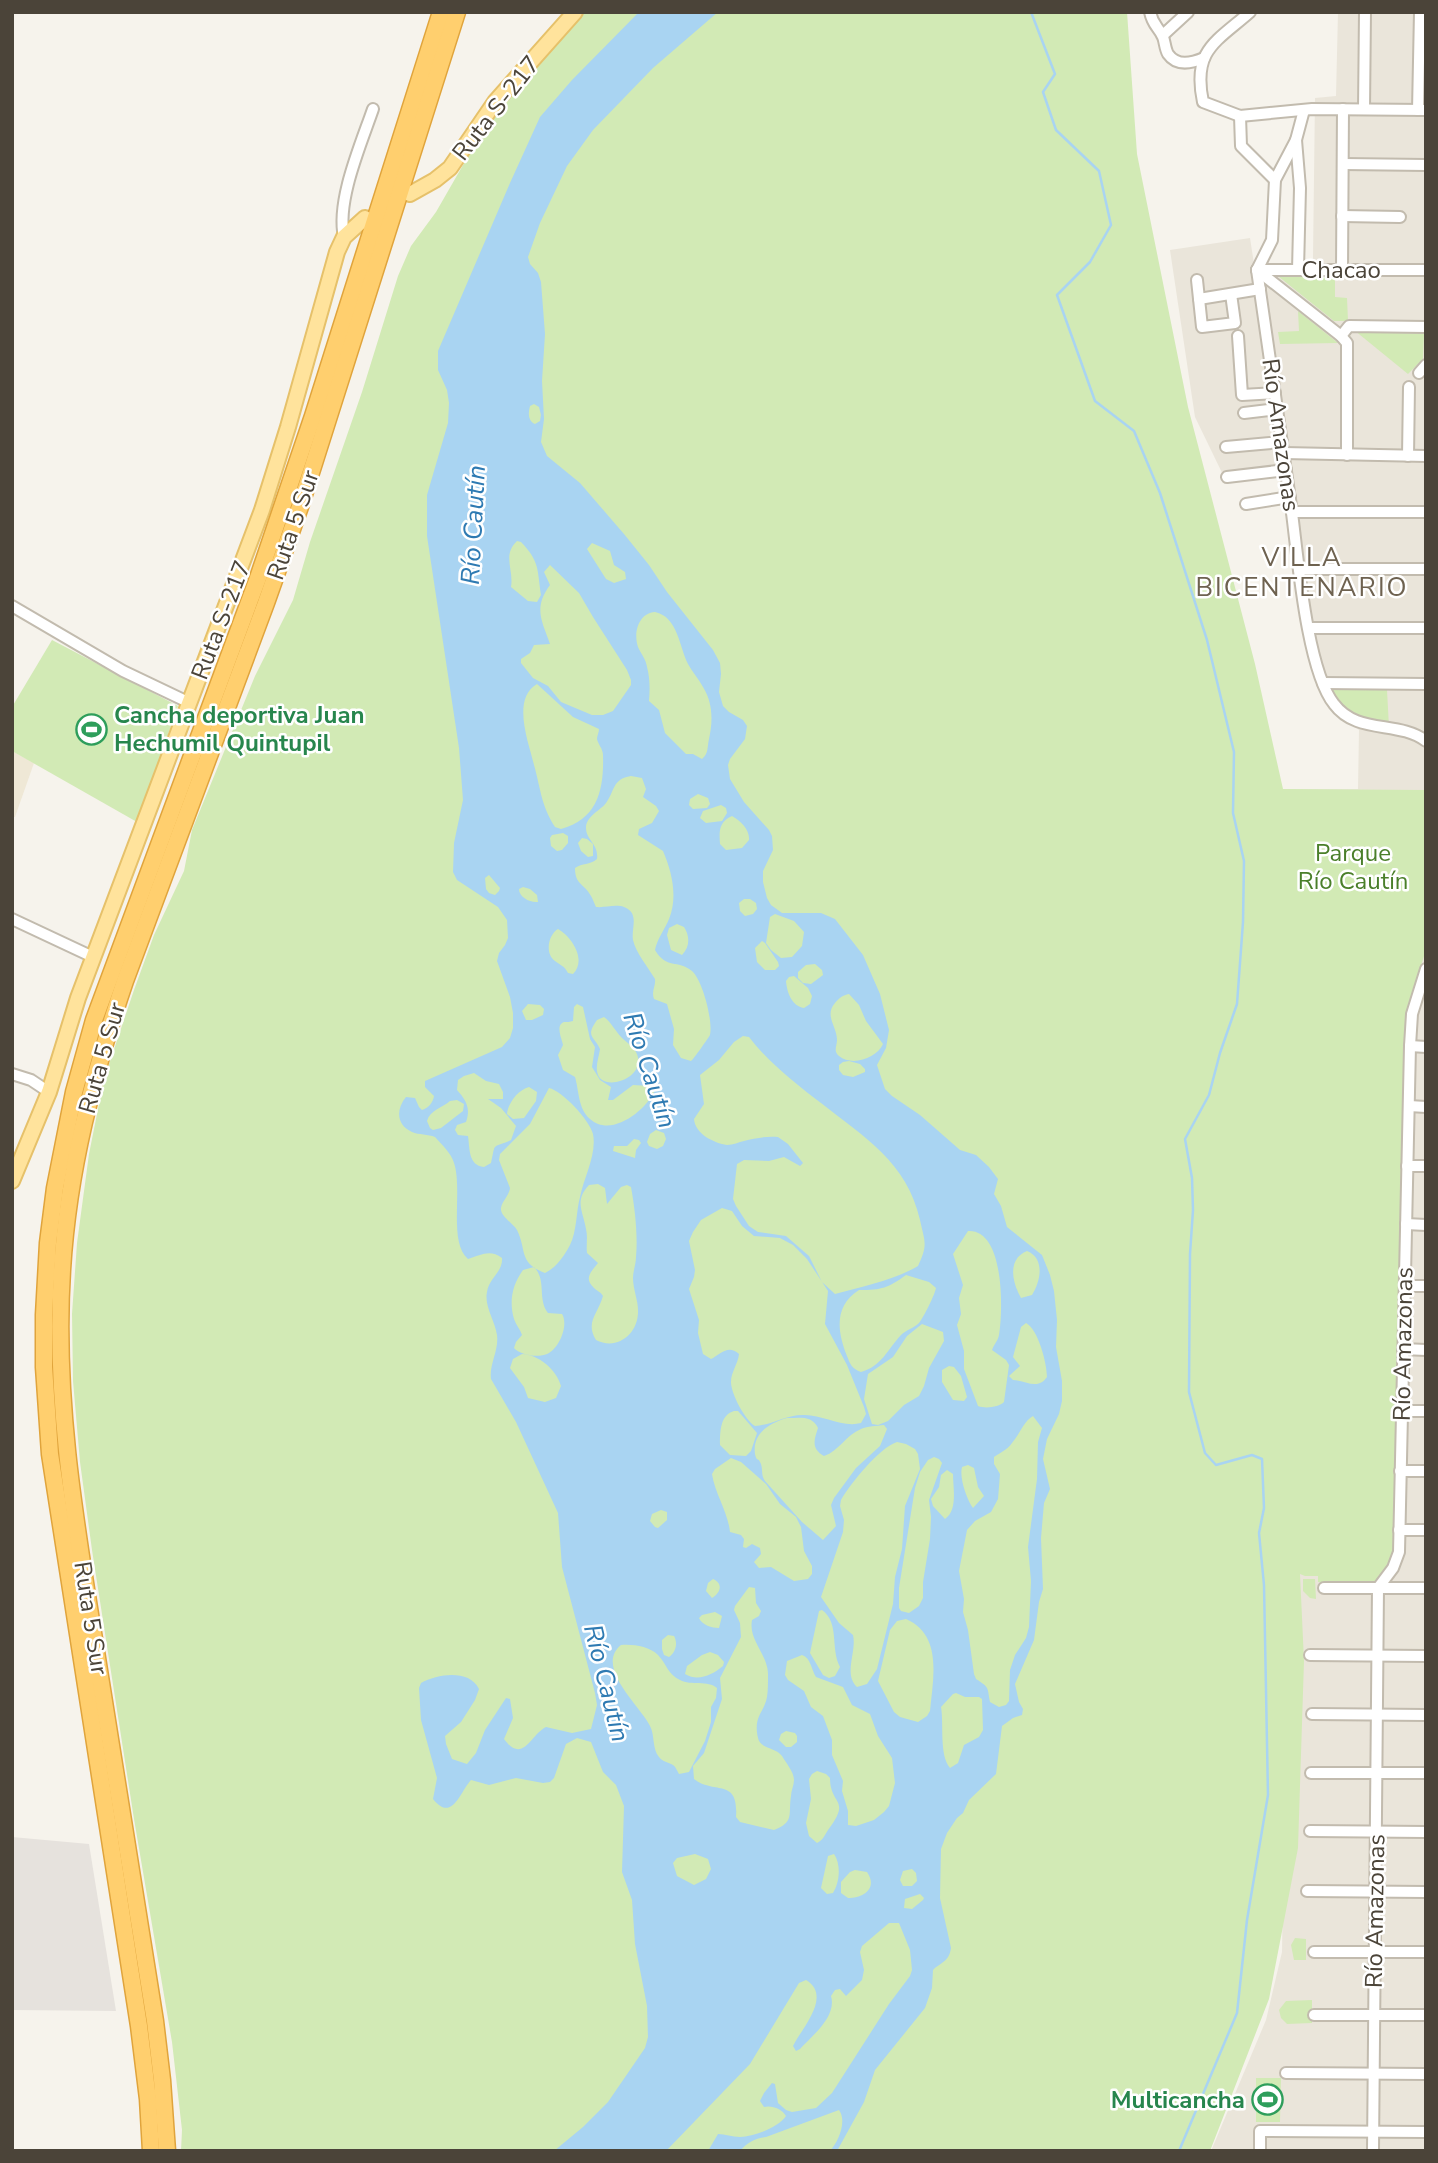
<svg xmlns="http://www.w3.org/2000/svg" width="1438" height="2163" font-family="'Nunito Sans',sans-serif">
<style>
.residential{fill:#eae5da}
.industrial{fill:#e6e2dd}
.education{fill:#efe8d6}
.green{fill:#d2eab5}
.water{fill:#a9d4f2;fill-rule:evenodd}
.lines{fill:none;stroke-linecap:round;stroke-linejoin:round}
.stream{stroke:#a9d4f2;stroke-width:2.5}
.minor-casing{stroke:#c2bbae;stroke-width:14}
.major-casing{stroke:#e6c16a;stroke-width:18}
.highway-casing{stroke:#e0a43c;stroke-width:19}
.minor{stroke:#fff;stroke-width:10}
.major{stroke:#ffe39c;stroke-width:14}
.highway{stroke:#ffcf6e;stroke-width:16}
.labels{text-anchor:middle;stroke-width:5;stroke-linejoin:round;paint-order:stroke}
.street-label{font-size:24px;fill:#4b4439;stroke:#fff}
.leisure-label{font-size:24px;font-weight:bold;fill:#27864d;stroke:#fff;text-anchor:start}
.park-label{font-size:24px;fill:#4a7f2a;stroke:#fff}
.water-label{font-size:26px;font-style:italic;fill:#2e7ab2;stroke:#fff}
.neighbourhood-label{font-size:26px;letter-spacing:2px;fill:#6e6250;stroke:#fff}
</style>
<rect width="100%" height="100%" fill="#f6f3ec"/>
<polygon class="residential" points="1338,12 1426,12 1426,2151 1211,2151 1266,2020 1282,1952 1288,1584 1275,789 1358,789 1359,730 1342,719 1327,705 1313,672 1303,627 1281,473 1226,481 1195,417 1170,250 1250,238 1254,264 1312,263 1313,258 1315,98 1336,96"/>
<polygon class="industrial" points="12,1837 89,1844 116,2011 12,2010"/>
<polygon class="education" points="12,751 34,763 15,817 12,817"/>
<g class="green">
<polygon points="584,12 1127,12 1137,154 1188,407 1255,664 1283,789 1426,790 1426,950 1406,1012 1397,1458 1392,1582 1334,1584 1318,1582 1318,1576 1305,1576 1300,1574 1304,1661 1298,1848 1269,1999 1210,2151 181,2151 182,2130 172,2042 134,1819 92,1550 80,1462 73,1381 72,1314 77,1243 89,1154 104,1079 134,990 154,935 184,871 192,830 255,676 293,600 310,542 362,392 398,276 411,246 436,212 486,125"/>
<polygon points="1278,276 1335,278 1335,297 1347,298 1348,321 1334,321"/>
<polygon points="1298,311 1338,343 1280,344 1278,332 1299,331"/>
<polygon points="1354,330 1422,330 1424,334 1423,359 1408,374"/>
<polygon points="52,640 178,706 137,822 12,751 12,707"/>
<path d="M1330,690H1387L1389,727C1362,724 1345,712 1330,690Z"/>
<polygon points="1303,1579 1315,1579 1316,1599 1310,1598 1303,1591"/>
<polygon points="1295,1938 1306,1939 1306,1960 1294,1960 1291,1945"/>
<polygon points="1312,2000 1312,2023 1287,2024 1281,2018 1279,2010 1286,2001"/>
<polygon points="1256,2078 1281,2078 1280,2122 1256,2122"/>
</g>
<path class="water" d="M639,12H718L653,68L593,130L567,166L540,223L528,257L530,264L538,273L541,282L545,334L542,381L544,419L541,442L547,456L580,483L624,534L649,565L667,592L713,650L720,663L721,674L719,692L723,706L729,712L743,720L747,726L745,739L730,759L728,765L730,779L744,802L769,830L772,836L773,850L763,871V882L767,898L771,905L782,913H821L835,919L863,955L880,994L889,1030L886,1048L877,1065L885,1089L892,1096L920,1115L960,1150L976,1155L989,1167L998,1179L994,1194L1001,1206L1007,1227L1042,1255L1050,1275L1054,1291L1057,1320L1056,1347L1062,1381V1401L1059,1414L1047,1439L1043,1459L1050,1489L1044,1503L1041,1538L1043,1589L1039,1602L1034,1640L1015,1684L1019,1702L1023,1709L1022,1715L1013,1718L1002,1726L996,1774L969,1800L963,1813L957,1818L947,1833L941,1849L940,1898L951,1948C949,1962 941,1962 933,1970L932,1988L925,2008L875,2070L864,2102L837,2151H830C839,2141 847,2121 839,2110L766,2137C754,2139 748,2142 740,2151H708L718,2134C725,2134 732,2137 740,2137C754,2136 778,2128 786,2116C782,2109 772,2105 764,2107L760,2101L764,2093L772,2083L775,2084L778,2103L786,2110L792,2112L816,2108L832,2093L889,2004L910,1976L912,1970L910,1950L899,1923H889L862,1946L860,1952L864,1970L862,1980L846,1996L840,1989L835,1990L831,1996C837,2016 813,2035 800,2049L796,2051L793,2046C801,2029 833,1996 806,1980L799,1983L750,2064L666,2151H554L583,2127L608,2102L645,2048L648,2037L647,2006L635,1944L632,1900L622,1872L624,1806L616,1785L603,1772L591,1742L577,1738L566,1744L554,1778L550,1782L543,1783L516,1778L489,1785L471,1780C460,1792 452,1823 433,1799L437,1778L421,1720L419,1688L421,1683C438,1674 469,1669 479,1689L475,1700L461,1722L445,1736L446,1744L452,1759L467,1764L476,1753L485,1730L506,1698L510,1699L513,1718L504,1739C523,1765 531,1734 546,1727L572,1733L591,1729L597,1705L595,1693L562,1567L558,1513L516,1422L491,1379C489,1364 499,1351 497,1335C495,1321 484,1306 487,1292C489,1278 503,1272 502,1258C490,1249 481,1255 468,1259C448,1242 463,1190 454,1163C451,1153 442,1145 435,1137C428,1134 419,1135 412,1132C396,1125 396,1109 406,1097L415,1098L419,1107L422,1110C429,1108 433,1102 434,1096L425,1087V1081L502,1047L510,1038L513,1028V1013L510,997L497,961L499,953L505,945L508,938L507,920L498,907L457,880L453,872L454,843L463,800L459,748L427,536V495L448,423L449,403L447,390L438,370V351L510,183L540,117L572,80ZM534,404L539,407L541,415L540,421L535,424C528,421 528,413 530,406ZM517,541L521,542C540,562 537,569 541,595L537,602L528,601L511,587C514,570 502,555 517,541ZM592,543L610,551L614,565L625,572L626,579L614,583L606,579L587,549ZM550,565L579,593L593,617L627,670L631,680V685L613,711L603,715H592L561,702L548,686L533,678L521,663V659L530,653L534,645L550,644C542,621 533,608 550,585L544,572ZM655,612C678,617 679,646 688,664C692,672 699,679 703,687C713,703 713,721 709,739C707,747 709,753 702,759L693,754H686L665,733L659,710L649,701C650,690 650,678 647,667C646,659 641,654 638,647C633,632 639,613 655,612ZM537,684L573,717L599,729C599,732 597,736 597,739C598,744 603,749 603,755C604,789 598,819 561,829L555,827C541,805 541,790 534,765C529,743 511,699 537,684ZM631,776L642,778L646,789L643,797L656,806L659,811L652,823L639,829L638,835L663,851C672,872 678,897 669,919C665,929 657,939 655,950C667,970 677,959 692,971C703,981 713,1021 710,1035C709,1037 693,1060 691,1061L681,1058L673,1045L674,1029L667,1004L654,999C651,991 656,986 655,979C648,967 636,953 633,940C631,928 640,913 624,907C615,904 605,908 596,907C594,903 593,899 591,896C584,883 575,885 575,868C582,863 590,865 597,859C599,844 586,840 586,828C586,816 600,811 606,803C615,791 612,779 631,776ZM698,794L708,798L710,804L707,808L693,809L689,805L690,799ZM721,805L726,808L727,813L722,821L706,823L700,818L703,811ZM732,816C741,821 750,830 749,840L742,848L726,850L720,844C719,831 719,822 732,816ZM563,833L568,836V843L562,850L557,851L551,846L550,838L552,835ZM582,838L587,839L593,844V856L588,857L581,851L578,843ZM489,875L500,888L499,891L495,895L489,893L486,889L485,878ZM523,887L530,889L537,895L538,902C530,903 519,897 519,889ZM744,899H750L756,903L757,909L753,914L745,916L740,911L739,903ZM775,914L794,921L804,932L802,946L792,957L781,958L771,950L766,943L770,917ZM677,924L684,927C690,936 690,947 682,955L671,950L667,935L669,928ZM558,929C572,937 587,960 573,974L568,973C564,965 561,966 555,961C544,953 549,934 558,929ZM762,941L765,943L778,962L779,966L775,970H765L757,962L755,948ZM815,964L822,970L823,975L811,984L803,983L798,978V972L806,965ZM794,976L808,988L812,996L810,1004L804,1008C792,1006 787,993 786,981L789,977ZM849,994L859,1005L866,1021L883,1044C877,1058 852,1067 839,1056C833,1051 837,1046 837,1040C837,1026 824,1016 835,1003C839,998 843,995 849,994ZM528,1004L540,1005L544,1009L543,1015L532,1020H526L522,1011ZM577,1004L583,1007L590,1039L595,1047L592,1067L600,1080L611,1087L608,1100H613L633,1085L650,1086L654,1092C645,1111 611,1138 590,1119C578,1109 579,1090 575,1077L563,1070L558,1055L563,1045C562,1039 555,1025 564,1022C567,1022 570,1022 573,1021L574,1007ZM604,1017C612,1023 615,1031 622,1038C626,1042 631,1045 634,1049C654,1076 600,1096 597,1071C596,1064 599,1056 600,1049C594,1036 585,1037 597,1020ZM743,1036L749,1037C767,1061 797,1085 821,1103C864,1137 907,1162 920,1220C925,1243 928,1244 918,1266C892,1281 863,1286 835,1294L822,1282L809,1256L786,1236L758,1232L749,1226L736,1206L733,1199L737,1164L744,1160L769,1161L784,1157L800,1166L803,1163L788,1144L778,1137C767,1136 755,1138 744,1141C739,1142 733,1145 727,1145C714,1143 695,1134 694,1119L704,1104L700,1075L719,1060L734,1042ZM849,1061L860,1064L865,1069V1072L853,1077L843,1075L839,1070V1065L843,1062ZM474,1073L486,1081L499,1084L503,1092V1099H488L501,1108L516,1126L511,1140C491,1149 496,1141 491,1163L484,1167C468,1165 470,1149 468,1136L458,1135L455,1130L457,1125L466,1122C471,1108 466,1100 457,1090L458,1080L464,1076ZM529,1087L537,1092L536,1101L524,1118L513,1119L507,1114C508,1103 518,1090 529,1087ZM549,1088C562,1091 589,1119 593,1134C597,1154 584,1177 580,1197C576,1212 577,1231 570,1245C564,1256 557,1267 545,1273C518,1263 527,1250 517,1230C513,1223 500,1216 501,1208C502,1201 509,1196 510,1188L499,1160L500,1154L530,1124ZM457,1100L464,1104L463,1111L441,1128L433,1130L430,1128L427,1121C430,1110 442,1108 450,1101ZM656,1130L664,1133L666,1139L663,1146L657,1149L649,1146L647,1142L650,1134ZM634,1139L639,1140L641,1143L636,1150L635,1158L613,1151L614,1146H627ZM598,1184L605,1188L607,1204L621,1187L627,1185L631,1187C635,1209 638,1235 636,1257C636,1264 633,1271 633,1278C633,1289 638,1300 638,1310C639,1334 617,1351 596,1340C585,1322 598,1314 603,1296C601,1292 597,1291 594,1288C583,1278 592,1271 598,1263L587,1253C586,1245 588,1237 586,1229C583,1211 574,1201 589,1185ZM722,1208L732,1211L742,1226L754,1236L780,1238L793,1245L807,1259L828,1291L825,1324L847,1365L864,1407L866,1414L861,1423C843,1428 823,1415 805,1415C787,1414 772,1425 755,1426C745,1420 731,1394 731,1382C731,1372 738,1364 739,1354C728,1344 721,1354 711,1359L703,1354L698,1333L699,1320L689,1289L694,1277L695,1270L689,1241L693,1232L701,1220ZM968,1231C1005,1229 1003,1311 999,1335C998,1341 994,1344 992,1350L1006,1360L1009,1365L1004,1402C999,1407 986,1409 978,1406L964,1369V1351L957,1325L961,1314L959,1298L963,1285L953,1254ZM1027,1251C1045,1258 1041,1281 1032,1295L1021,1298C1012,1282 1007,1259 1027,1251ZM534,1267C547,1280 537,1299 548,1313L562,1314C569,1325 559,1349 547,1354C538,1358 520,1355 514,1348L516,1342L522,1335C520,1329 516,1325 514,1319C509,1302 512,1285 523,1270ZM906,1275L929,1282L936,1288C935,1294 924,1317 919,1323C914,1328 906,1330 901,1335C887,1350 882,1366 861,1372C852,1369 850,1364 847,1356C837,1331 834,1306 859,1290C882,1290 888,1288 906,1275ZM1026,1323C1038,1329 1047,1363 1047,1377C1037,1391 1026,1380 1013,1380L1009,1376L1020,1366L1013,1357L1021,1327ZM922,1324L943,1332L944,1341L929,1368L924,1386L919,1396L904,1405L888,1421L878,1425L872,1424L864,1399L868,1374L893,1357L907,1336ZM522,1354C539,1355 556,1369 561,1386L556,1398L545,1402L528,1398L524,1387L510,1368L513,1359ZM949,1366L954,1367L961,1376L967,1397L964,1401L953,1400L942,1382V1370ZM734,1411H738L757,1433L751,1451L746,1456L730,1455L720,1445C720,1432 720,1415 734,1411ZM1033,1416L1042,1428L1038,1442L1037,1479L1028,1547L1031,1581L1029,1627L1026,1638L1015,1655L1010,1670L1009,1701L1006,1705L999,1707L990,1702C987,1687 990,1688 976,1679L974,1674L968,1630L963,1612L964,1599L959,1571L967,1530L975,1521L991,1512L998,1499L1000,1474L994,1464V1457C1001,1452 1007,1450 1012,1443C1020,1434 1023,1422 1033,1416ZM787,1418C800,1418 812,1415 818,1428C814,1440 811,1449 824,1456C839,1451 846,1435 861,1429C868,1426 876,1426 884,1425L887,1429L880,1446L856,1468L834,1498L831,1505L836,1526L823,1540L802,1522L765,1481C761,1475 763,1471 761,1464C758,1456 757,1463 755,1454C752,1433 770,1423 787,1418ZM897,1442L906,1444L915,1449L918,1454L920,1469L905,1506L902,1549L895,1577L893,1604L877,1669L867,1684L857,1687C843,1674 857,1652 853,1635L839,1623L821,1597L843,1532L844,1520L840,1506L841,1500C851,1483 879,1448 897,1442ZM934,1457L939,1459L942,1463L929,1500L931,1517L930,1539L923,1582V1598L919,1606L909,1613L901,1611L899,1608V1588L915,1488L920,1472L928,1460ZM731,1458L741,1462L766,1484L780,1504L796,1517L801,1527L804,1551L812,1566V1574L808,1579L794,1581L771,1567L759,1568L754,1562L761,1554L760,1548L752,1544L746,1548L743,1547L744,1539L741,1535L730,1532C728,1512 715,1494 712,1474L715,1469ZM968,1465L974,1468L978,1487L984,1496L973,1508C967,1500 959,1478 962,1467ZM947,1470L953,1474C953,1488 958,1510 945,1519L933,1506L931,1499L939,1487L941,1475ZM661,1510L667,1512V1520L658,1528L655,1527L650,1521L652,1514ZM713,1579C724,1584 720,1593 712,1598L706,1591L708,1583ZM749,1587L755,1588L756,1603L761,1611L759,1616L752,1620C748,1641 769,1655 768,1676C768,1682 768,1691 767,1697C764,1713 753,1716 758,1738C760,1749 776,1747 782,1756C786,1763 794,1772 794,1780C794,1785 791,1791 791,1796C788,1814 795,1822 774,1830L740,1822L736,1817C739,1777 714,1795 694,1779L693,1766L704,1753L722,1699L720,1678L741,1637L740,1623L734,1610L735,1606ZM822,1610C840,1623 830,1648 840,1667L835,1676L829,1678L823,1675L810,1653L819,1611ZM715,1612L722,1616L719,1628C712,1628 702,1625 699,1618L702,1615ZM906,1619C943,1635 933,1679 930,1711L927,1716L918,1722L900,1717L894,1712L878,1681L890,1630L897,1621ZM668,1635L674,1636C678,1643 676,1652 669,1657L664,1655L662,1649V1640ZM621,1645C633,1644 649,1646 658,1655C666,1663 668,1675 680,1680C691,1686 708,1680 717,1688L716,1698L711,1707V1722L705,1741L689,1772L679,1774C677,1771 676,1767 673,1765C668,1762 663,1762 659,1757C652,1749 655,1735 650,1726C641,1707 594,1667 621,1645ZM710,1652L718,1655L724,1662L723,1666C712,1675 698,1682 685,1674L687,1666L702,1655ZM802,1655C811,1658 811,1669 816,1677L843,1687L852,1705L870,1714L878,1736L892,1758L895,1783L889,1806L884,1812L874,1820L856,1826L848,1825V1811L842,1791L843,1781L832,1755V1740L823,1716L811,1707L804,1691L788,1680L785,1675L787,1661ZM956,1693L965,1697H979L982,1699L983,1730L979,1737L964,1745L958,1763L950,1768C939,1755 944,1724 941,1707L953,1694ZM786,1731L795,1733L797,1736V1742L791,1747H786L779,1740L781,1734ZM817,1771L826,1774L830,1778C830,1806 852,1798 828,1830C824,1836 823,1840 817,1843L809,1836L806,1823L811,1799L809,1779L812,1774ZM695,1854L708,1859L711,1869L706,1879L694,1885L677,1876L673,1863L677,1858ZM834,1854C841,1864 840,1882 833,1893L827,1894L821,1888L828,1856ZM912,1869L916,1873L917,1881L912,1886H903L900,1880L903,1871ZM855,1870L867,1872C878,1888 864,1898 848,1898L841,1893V1882L850,1872ZM920,1894L924,1898L923,1900L912,1909L904,1908L905,1899Z"/>
<g class="lines">
<polyline class="stream" points="1031,12 1055,74 1043,92 1056,130 1099,171 1111,225 1090,262 1057,295 1095,401 1134,431 1160,493 1207,640 1234,752 1233,813 1244,861 1243,922 1237,1004 1220,1053 1209,1095 1185,1139 1192,1178 1193,1210 1190,1254 1189,1392 1205,1453 1216,1465 1252,1455 1262,1459 1264,1508 1259,1533 1264,1585 1268,1795 1247,1920 1237,2013 1179,2151"/>
<defs>
<g id="minor">
<path d="M1150,12C1153,26 1158,26 1163,37C1165,42 1165,49 1168,54C1177,67 1192,63 1204,58"/>
<path d="M1250,12C1216,42 1192,50 1203,102L1240,116L1312,109L1426,110"/>
<polyline points="1163,35 1188,12"/>
<polyline points="1364,109 1365,12"/>
<polyline points="1418,110 1420,12"/>
<polyline points="1240,116 1241,146 1275,180"/>
<polyline points="1296,140 1300,188 1298,270"/>
<polyline points="1343,164 1426,165"/>
<polyline points="1342,216 1400,217"/>
<path d="M344,237C336,201 361,144 373,109"/>
<path d="M1257,270C1269,351 1281,432 1292,513C1298,559 1307,670 1334,704C1357,735 1398,720 1426,741"/>
<polyline points="1257,270 1341,336 1347,343 1347,455"/>
<polyline points="1257,270 1272,240 1275,180 1296,140 1304,110"/>
<polyline points="1257,270 1426,270"/>
<polyline points="1342,270 1343,109"/>
<polyline points="1197,280 1202,327 1235,323 1231,294"/>
<polyline points="1199,299 1260,289"/>
<polyline points="1238,336 1242,395 1275,393"/>
<polyline points="1341,336 1349,326 1426,327"/>
<polyline points="1419,373 1426,365"/>
<polyline points="1244,413 1277,409"/>
<polyline points="1226,447 1282,442"/>
<polyline points="1284,453 1426,456"/>
<polyline points="1408,456 1409,387"/>
<polyline points="1227,477 1286,470"/>
<polyline points="1246,504 1290,497"/>
<polyline points="1292,512 1426,512"/>
<polyline points="1299,569 1426,569"/>
<polyline points="12,606 123,671 190,703"/>
<polyline points="1309,628 1426,628"/>
<polyline points="1323,683 1426,684"/>
<polyline points="12,919 93,957"/>
<polyline points="1410,1046 1426,1047"/>
<polyline points="12,1074 31,1080 49,1092"/>
<polyline points="1409,1106 1426,1107"/>
<polyline points="1407,1166 1426,1166"/>
<polyline points="1406,1224 1426,1225"/>
<polyline points="1405,1286 1426,1286"/>
<polyline points="1403,1349 1426,1350"/>
<polyline points="1401,1411 1426,1411"/>
<polyline points="1400,1471 1426,1471"/>
<polyline points="1399,1530 1426,1530"/>
<polyline points="1324,1588 1426,1588"/>
<polyline points="1310,1655 1426,1656"/>
<polyline points="1312,1714 1426,1715"/>
<polyline points="1311,1773 1426,1773"/>
<polyline points="1310,1831 1426,1832"/>
<polyline points="1307,1891 1426,1892"/>
<polyline points="1314,1952 1426,1952"/>
<polyline points="1314,2015 1426,2015"/>
<polyline points="1286,2073 1426,2074"/>
<polyline points="1260,2151 1260,2131 1426,2132"/>
<polyline points="1373,2151 1378,1588 1393,1568 1399,1552 1410,1046 1412,1014 1426,969"/>
</g>
<g id="major">
<polyline points="410,194 435,180 450,168 495,102 575,12"/>
<polyline points="12,1181 49,1092 78,998 262,510 288,427 337,252 344,237 365,218"/>
</g>
<g id="highway">
<polyline points="151,2151 148,2099 139,2026 50,1454 44,1367 44,1315 48,1243 55,1188 74,1092 94,1020 258,578 313,416 441,12"/>
<path d="M167,2151L162,2080L155,2021C135,1893 114,1766 94,1639C74,1516 54,1395 62,1270C68,1170 93,1075 125,981L266,603L302,501L457,12"/>
</g>
</defs>
<use href="#minor" class="minor-casing"/>
<use href="#major" class="major-casing"/>
<use href="#highway" class="highway-casing"/>
<use href="#minor" class="minor"/>
<use href="#major" class="major"/>
<use href="#highway" class="highway"/>
</g>
<defs>
<symbol id="stadium-ring" viewBox="-11 -11 22 22"><circle r="9.5" fill="#fff" stroke="#2e9e5b" stroke-width="1.5"/><path d="M0-5a6.5 5 0 1 0 0 10a6.5 5 0 1 0 0-10ZM-3.5-1.8h7v3.6h-7Z" fill="#2e9e5b"/></symbol>
</defs>
<g fill-rule="evenodd">
<use href="#stadium-ring" x="74" y="712" width="35" height="35"/>
<use href="#stadium-ring" x="1250" y="2082" width="35" height="35"/>
</g>
<g class="labels">
<g class="street-label">
<text transform="translate(496 108) rotate(-52)" y="8">Ruta S-217</text>
<text x="1341" y="278">Chacao</text>
<text transform="translate(1281 435) rotate(82)" y="8">Río Amazonas</text>
<text transform="translate(293 525) rotate(-71)" y="8">Ruta 5 Sur</text>
<text transform="translate(221 620) rotate(-69)" y="8">Ruta S-217</text>
<text transform="translate(102 1058) rotate(-74)" y="8">Ruta 5 Sur</text>
<text transform="translate(1403 1344) rotate(-89)" y="8">Río Amazonas</text>
<text transform="translate(91 1618) rotate(81)" y="8">Ruta 5 Sur</text>
<text transform="translate(1375 1911) rotate(-89)" y="8">Río Amazonas</text>
</g>
<g class="leisure-label">
<text x="114" y="723">Cancha deportiva Juan<tspan x="114" dy="28">Hechumil Quintupil</tspan></text>
<text x="1245" y="2108" text-anchor="end">Multicancha</text>
</g>
<g class="park-label">
<text x="1353" y="861">Parque<tspan x="1353" dy="28">Río Cautín</tspan></text>
</g>
<g class="water-label">
<text transform="translate(473 525) rotate(-87)" y="9">Río Cautín</text>
<text transform="translate(650 1070) rotate(72)" y="9">Río Cautín</text>
<text transform="translate(607 1683) rotate(76)" y="9">Río Cautín</text>
</g>
<g class="neighbourhood-label">
<text x="1302" y="566">VILLA<tspan x="1302" dy="30">BICENTENARIO</tspan></text>
</g>
</g>
<rect width="1438" height="2163" fill="none" stroke="#4b4439" stroke-width="28"/>
</svg>
